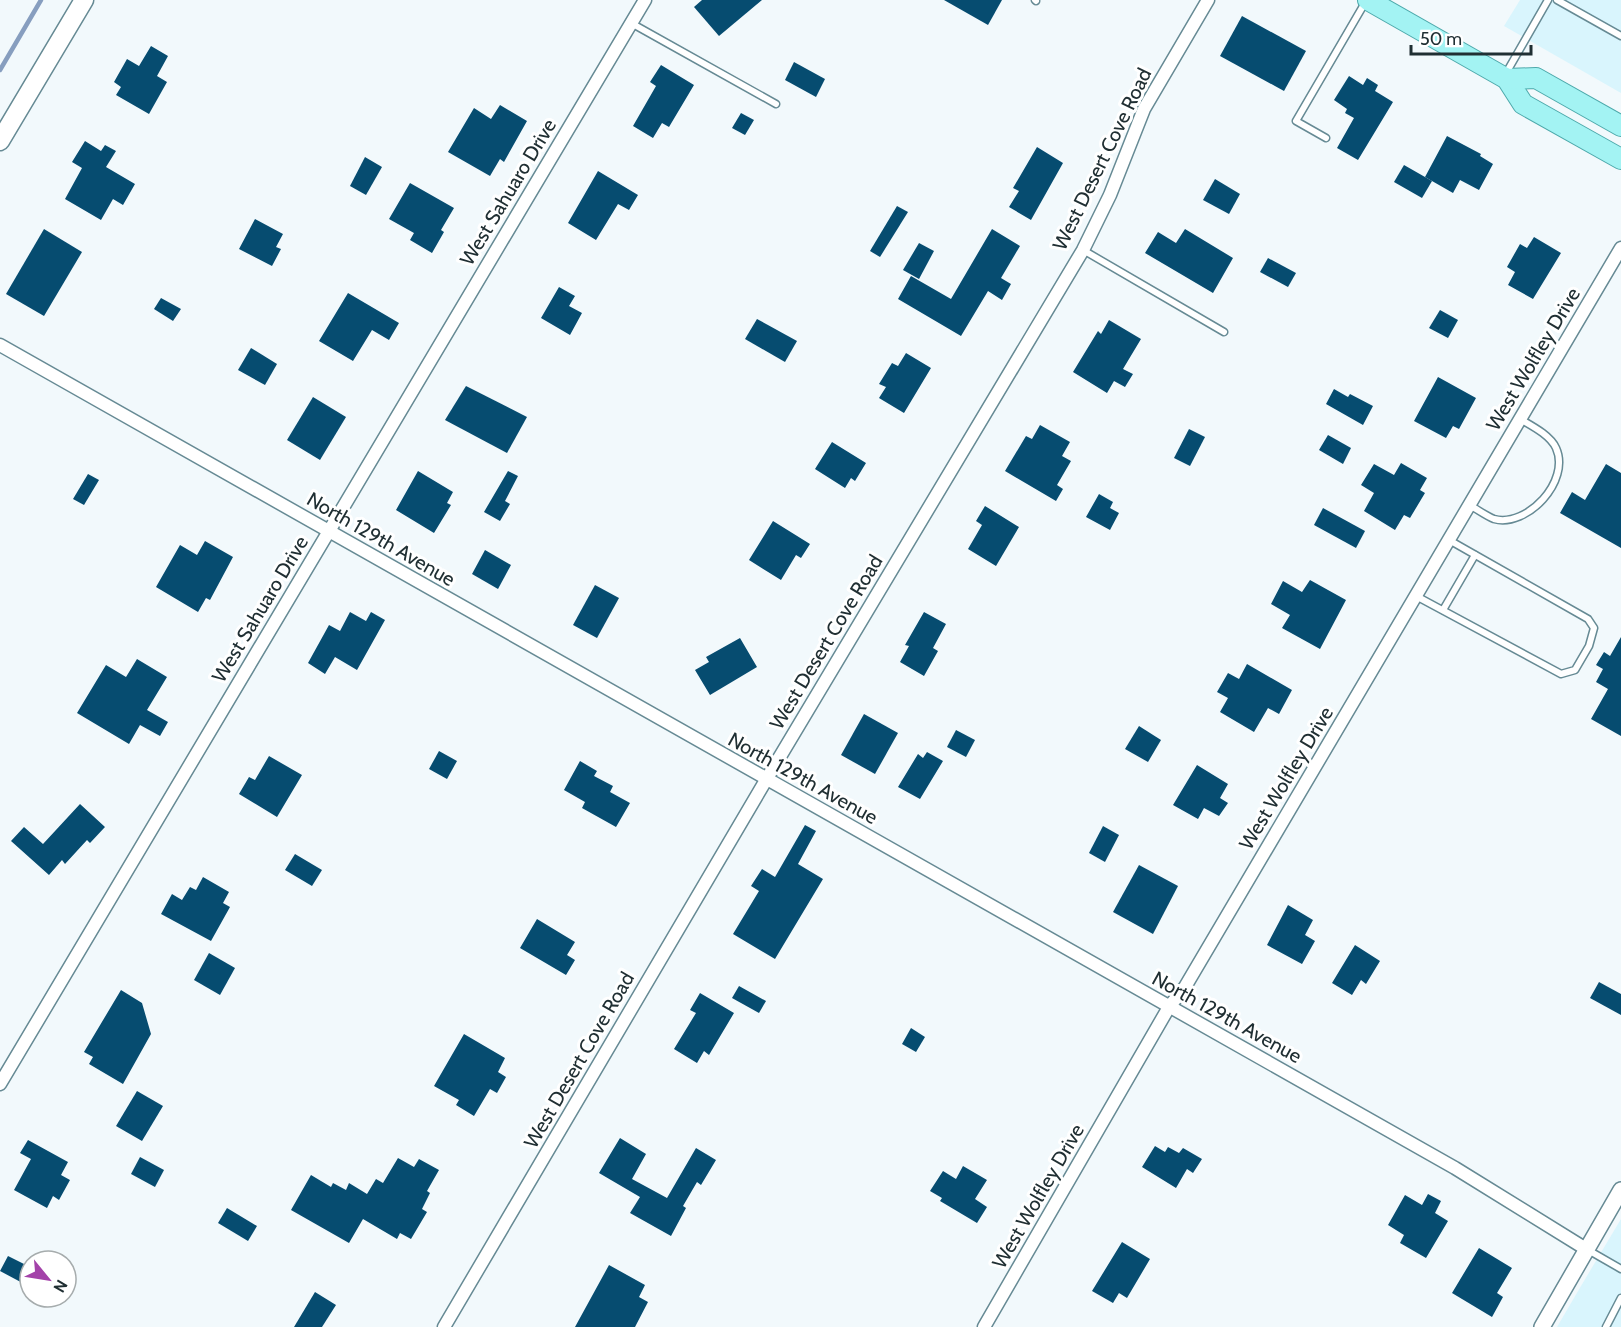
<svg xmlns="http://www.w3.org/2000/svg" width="1621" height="1327" font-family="Cabin,sans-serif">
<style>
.built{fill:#d9f5fd}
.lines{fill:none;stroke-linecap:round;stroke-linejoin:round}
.stream{stroke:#879ebf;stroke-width:4.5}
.building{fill:#064c70}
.service-casing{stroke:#668a94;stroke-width:9}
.minor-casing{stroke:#668a94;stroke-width:15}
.tertiary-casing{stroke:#668a94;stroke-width:18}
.secondary-casing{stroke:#668a94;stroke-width:21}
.primary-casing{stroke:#4da9ab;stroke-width:22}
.service{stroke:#fff;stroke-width:6}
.minor{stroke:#fff;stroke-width:12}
.tertiary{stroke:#fff;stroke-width:15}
.secondary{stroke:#fff;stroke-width:18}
.primary{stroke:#a3f3f3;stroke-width:20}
.labels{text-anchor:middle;stroke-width:6;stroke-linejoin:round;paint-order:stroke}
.street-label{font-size:20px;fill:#202f33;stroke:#fff}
</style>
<rect width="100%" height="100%" fill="#f2f9fc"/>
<g class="built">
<polygon points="1520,0 1621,0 1621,93 1504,26"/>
<polygon points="1621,1219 1621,1327 1557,1327 1581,1286"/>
</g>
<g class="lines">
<polyline class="stream" points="0,70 41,0"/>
</g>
<g class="building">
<polygon points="702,0 762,0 719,36 694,7"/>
<polygon points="944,0 1002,0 988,25"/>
<polygon points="1242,16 1306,51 1284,91 1220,56"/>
<polygon points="151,46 168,56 157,76 167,82 149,114 116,95 121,87 114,82 127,59 139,66"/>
<polygon points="794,62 825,79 816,97 785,80"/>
<polygon points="661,65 694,85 669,127 662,123 653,138 633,126 656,86 650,82"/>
<polygon points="1349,76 1363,85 1367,78 1378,85 1375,91 1393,102 1358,160 1337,148 1354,118 1345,113 1347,109 1334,100"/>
<polygon points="500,105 527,121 504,162 500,159 490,176 448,152 474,108 491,119"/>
<polygon points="741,113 754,120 745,135 732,128"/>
<polygon points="1447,136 1481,154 1480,156 1493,164 1479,190 1460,180 1453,193 1425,177"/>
<polygon points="85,141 101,151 105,145 116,151 106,167 135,184 123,205 113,199 101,220 65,199 82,168 72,162"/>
<polygon points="1037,147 1063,163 1031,220 1009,207 1019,191 1013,188"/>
<polygon points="365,157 382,167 366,195 350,186"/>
<polygon points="1404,165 1432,181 1422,198 1394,182"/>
<polygon points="598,171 638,195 629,210 618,204 596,240 568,223"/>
<polygon points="1215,179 1240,194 1229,214 1203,200"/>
<polygon points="410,183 454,208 441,230 444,232 432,253 410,240 414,233 389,219"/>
<polygon points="897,206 908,212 880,257 870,251"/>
<polygon points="255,219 283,234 276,247 281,249 272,266 239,249"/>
<polygon points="44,229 82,252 44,316 6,294"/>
<polygon points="992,229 1020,246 1001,278 1011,284 1002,300 988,291 961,336 898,299 911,276 951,299"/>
<polygon points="1185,229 1233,258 1213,293 1145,253 1158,232 1176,243"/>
<polygon points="1534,237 1561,253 1533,299 1508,285 1515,272 1507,267 1520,244 1527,248"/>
<polygon points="919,243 934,251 919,279 903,270"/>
<polygon points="1268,258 1296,273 1288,287 1260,272"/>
<polygon points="559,287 575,296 569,306 582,313 570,335 541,318"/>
<polygon points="348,293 399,323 389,340 372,330 353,361 319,341"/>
<polygon points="161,298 181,309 173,321 154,309"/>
<polygon points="1440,310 1458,320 1448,338 1429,328"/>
<polygon points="757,319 797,341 785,362 745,339"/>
<polygon points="1109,320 1141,339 1123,369 1133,374 1125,387 1114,381 1107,393 1073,372 1098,331 1101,334"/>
<polygon points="251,348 277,364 265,385 238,370"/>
<polygon points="906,353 931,368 904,413 879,398 886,387 879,384 892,363 898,366"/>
<polygon points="1438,377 1476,398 1459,429 1453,426 1446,438 1414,421"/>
<polygon points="466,386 527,417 507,453 445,420"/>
<polygon points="1334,389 1348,397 1350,394 1373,406 1363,425 1326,404"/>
<polygon points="313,397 346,417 320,460 287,440"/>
<polygon points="1040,425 1070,442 1062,456 1071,461 1057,485 1063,489 1056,501 1005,471 1026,436 1032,439"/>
<polygon points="1189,429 1205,437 1190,466 1174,458"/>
<polygon points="1328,435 1351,448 1343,464 1319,450"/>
<polygon points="832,442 866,463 855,481 851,478 845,488 815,469"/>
<polygon points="1401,463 1427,478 1420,490 1425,493 1410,518 1404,515 1395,530 1364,511 1374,493 1361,485 1374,464 1394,475"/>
<polygon points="1606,464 1621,473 1621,548 1560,513 1572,492 1585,500"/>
<polygon points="418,471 453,492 447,503 451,505 434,533 396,510"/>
<polygon points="508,471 518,476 505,501 510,504 500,521 484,512"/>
<polygon points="88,474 99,480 84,505 73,499"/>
<polygon points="1099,494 1113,502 1110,508 1119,513 1110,530 1086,517"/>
<polygon points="985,506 1019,527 996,566 968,549 982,525 976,521"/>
<polygon points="1323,508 1365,531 1356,548 1314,525"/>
<polygon points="773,521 810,544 801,558 796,555 781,580 749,560"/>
<polygon points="205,541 233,557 210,600 206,598 198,612 156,587 180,545 197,555"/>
<polygon points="485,550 511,565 498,589 472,574"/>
<polygon points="1310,580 1346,600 1320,649 1282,628 1290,615 1271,604 1283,581 1302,592"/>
<polygon points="595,585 619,598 597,638 573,625"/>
<polygon points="350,612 366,621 371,612 385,620 357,670 335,657 325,674 308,663 329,625 340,631"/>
<polygon points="924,612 946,624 933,648 938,651 924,676 900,662 909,646 905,645"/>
<polygon points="1621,637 1621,736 1591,719 1608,689 1596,682 1603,669 1596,665 1604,652 1610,656"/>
<polygon points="740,638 757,667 710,695 695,670 709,662 706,657"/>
<polygon points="137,659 167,677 147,710 168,722 160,736 140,725 129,744 77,713 106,665 126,677"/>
<polygon points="1247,664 1292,690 1279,714 1268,708 1254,732 1220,712 1228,698 1217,692 1228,673 1239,679"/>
<polygon points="864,714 898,733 875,774 841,755"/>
<polygon points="1139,726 1161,740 1148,762 1125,749"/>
<polygon points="956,730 975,740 966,757 947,747"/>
<polygon points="439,751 457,761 447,779 429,769"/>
<polygon points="927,752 943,761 920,799 898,787 918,754 923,758"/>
<polygon points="269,756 302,775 277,817 239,794 249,777 255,780"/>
<polygon points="580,761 597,771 594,776 613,786 610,792 630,803 616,827 582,808 585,802 564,790"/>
<polygon points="1197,765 1228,784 1220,798 1228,803 1219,816 1204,808 1198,819 1173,805"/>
<polygon points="80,804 105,827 90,843 87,840 65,864 62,860 49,875 11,841 24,827 43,844"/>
<polygon points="805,825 816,831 798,864 823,879 775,959 733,934 759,891 751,886 762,869 775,877"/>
<polygon points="1103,826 1119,835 1105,862 1089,853"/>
<polygon points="295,854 322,870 312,886 285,870"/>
<polygon points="1139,865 1178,886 1153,934 1113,912"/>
<polygon points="203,877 229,892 223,903 230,907 211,941 161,914 172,894 182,900 190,887 196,890"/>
<polygon points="1288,905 1313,920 1305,935 1315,941 1302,964 1267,945"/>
<polygon points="537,919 575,942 567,955 575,960 566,975 520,948"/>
<polygon points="1355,945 1380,961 1366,984 1361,980 1352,995 1332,983"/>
<polygon points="209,953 235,968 220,995 194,980"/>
<polygon points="1599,982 1621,994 1621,1015 1590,998"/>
<polygon points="739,986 766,1001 759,1013 732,998"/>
<polygon points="121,990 142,1003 151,1034 123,1084 89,1064 93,1057 84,1052"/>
<polygon points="700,993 734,1013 709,1055 704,1051 697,1063 674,1049 696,1013 690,1010"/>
<polygon points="911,1028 925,1037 916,1052 902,1044"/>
<polygon points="464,1034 505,1058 498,1072 506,1077 497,1093 490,1089 474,1116 456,1105 459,1100 434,1086"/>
<polygon points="137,1091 163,1106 142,1141 116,1126"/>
<polygon points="620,1138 646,1154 632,1179 667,1198 696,1148 716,1160 701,1185 697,1182 683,1206 686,1208 671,1236 630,1213 640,1197 599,1173"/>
<polygon points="28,1140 68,1162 61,1175 70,1180 59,1200 53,1196 47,1208 14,1190 31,1159 20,1153"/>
<polygon points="1155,1146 1165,1152 1168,1147 1179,1153 1183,1148 1202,1159 1193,1173 1187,1169 1176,1188 1142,1167"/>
<polygon points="140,1157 164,1170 155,1187 131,1174"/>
<polygon points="398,1158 414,1167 419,1159 439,1170 427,1191 430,1193 422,1209 427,1212 411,1239 400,1233 397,1239 363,1219 349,1243 291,1210 311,1175 331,1187 333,1183 346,1190 349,1183 367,1194 376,1179 383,1183"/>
<polygon points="963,1166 987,1180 975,1199 987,1207 977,1223 940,1201 942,1198 930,1191 943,1171 956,1179"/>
<polygon points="1428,1194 1441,1201 1435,1213 1448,1221 1426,1258 1400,1243 1404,1235 1388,1225 1405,1195 1422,1205"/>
<polygon points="227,1208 257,1226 248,1241 218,1223"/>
<polygon points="1122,1242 1150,1259 1127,1298 1119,1293 1113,1303 1092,1291"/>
<polygon points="1479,1248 1512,1268 1497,1293 1503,1297 1492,1317 1452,1293"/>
<polygon points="8,1256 30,1267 30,1287 0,1271"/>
<polygon points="609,1265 645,1285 639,1297 648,1302 635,1327 575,1327"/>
<polygon points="315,1292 336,1305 322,1327 294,1327"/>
</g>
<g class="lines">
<defs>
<g id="service">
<polyline points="1035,0 1036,1"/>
<polyline points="1557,0 1621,36"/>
<polyline points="631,23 776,104"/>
<polyline points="1505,75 1548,0"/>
<polyline points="1326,138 1296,121 1366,1"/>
<polyline points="1083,250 1224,332"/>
<path d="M1469,505C1477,509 1486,516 1494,519C1527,528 1571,481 1556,448C1550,435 1532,426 1520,419"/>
<polyline points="1416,596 1561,674 1575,670 1589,646 1594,628 1588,619 1449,540"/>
<polyline points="1443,610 1475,555"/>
<polyline points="1588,1250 1621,1269"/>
<polyline points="1606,1327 1621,1298"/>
</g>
<g id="minor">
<polyline points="0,345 1455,1168 1586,1249"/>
<polyline points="0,1084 645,0"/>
<polyline points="444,1327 766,780 1083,250 1110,195 1144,109 1208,0"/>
<polyline points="984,1327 1169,1007 1185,987 1621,248"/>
</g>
<polyline id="tertiary" points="1542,1327 1621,1190"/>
<polyline id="secondary" points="0,141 84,0"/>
<g id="primary">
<polyline points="1368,0 1507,79 1523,104 1621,159"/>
<polyline points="1507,79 1536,78 1621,126"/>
</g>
</defs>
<use href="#service" class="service-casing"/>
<use href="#minor" class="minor-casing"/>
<use href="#tertiary" class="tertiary-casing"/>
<use href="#secondary" class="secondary-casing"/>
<use href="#primary" class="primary-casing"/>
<use href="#service" class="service"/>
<use href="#minor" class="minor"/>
<use href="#tertiary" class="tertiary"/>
<use href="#secondary" class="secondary"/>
<use href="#primary" class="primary"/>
</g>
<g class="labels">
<g class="street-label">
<text transform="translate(1102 159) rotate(-64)" y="7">West Desert Cove Road</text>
<text transform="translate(508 192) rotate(-59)" y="7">West Sahuaro Drive</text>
<text transform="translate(1533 359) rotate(-59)" y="7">West Wolfley Drive</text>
<text transform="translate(381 539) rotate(30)" y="7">North 129th Avenue</text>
<text transform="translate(260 609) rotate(-59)" y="7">West Sahuaro Drive</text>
<text transform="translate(826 642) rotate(-59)" y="7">West Desert Cove Road</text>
<text transform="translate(803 778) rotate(29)" y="7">North 129th Avenue</text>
<text transform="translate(1286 778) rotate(-59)" y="7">West Wolfley Drive</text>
<text transform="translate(1227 1017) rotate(29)" y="7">North 129th Avenue</text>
<text transform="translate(579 1060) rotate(-60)" y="7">West Desert Cove Road</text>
<text transform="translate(1038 1196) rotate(-60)" y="7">West Wolfley Drive</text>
</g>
</g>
<g transform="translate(48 1279) rotate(120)"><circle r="28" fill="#ffffff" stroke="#a6acad" stroke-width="1.5"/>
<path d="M0-4.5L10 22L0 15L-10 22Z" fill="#a342a9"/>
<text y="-9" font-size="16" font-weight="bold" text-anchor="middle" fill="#202f33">N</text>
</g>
<path d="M1411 45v9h120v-9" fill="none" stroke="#202f33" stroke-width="3"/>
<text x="1420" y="45" font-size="18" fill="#202f33" stroke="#ffffff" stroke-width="4.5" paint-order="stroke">50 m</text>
</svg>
